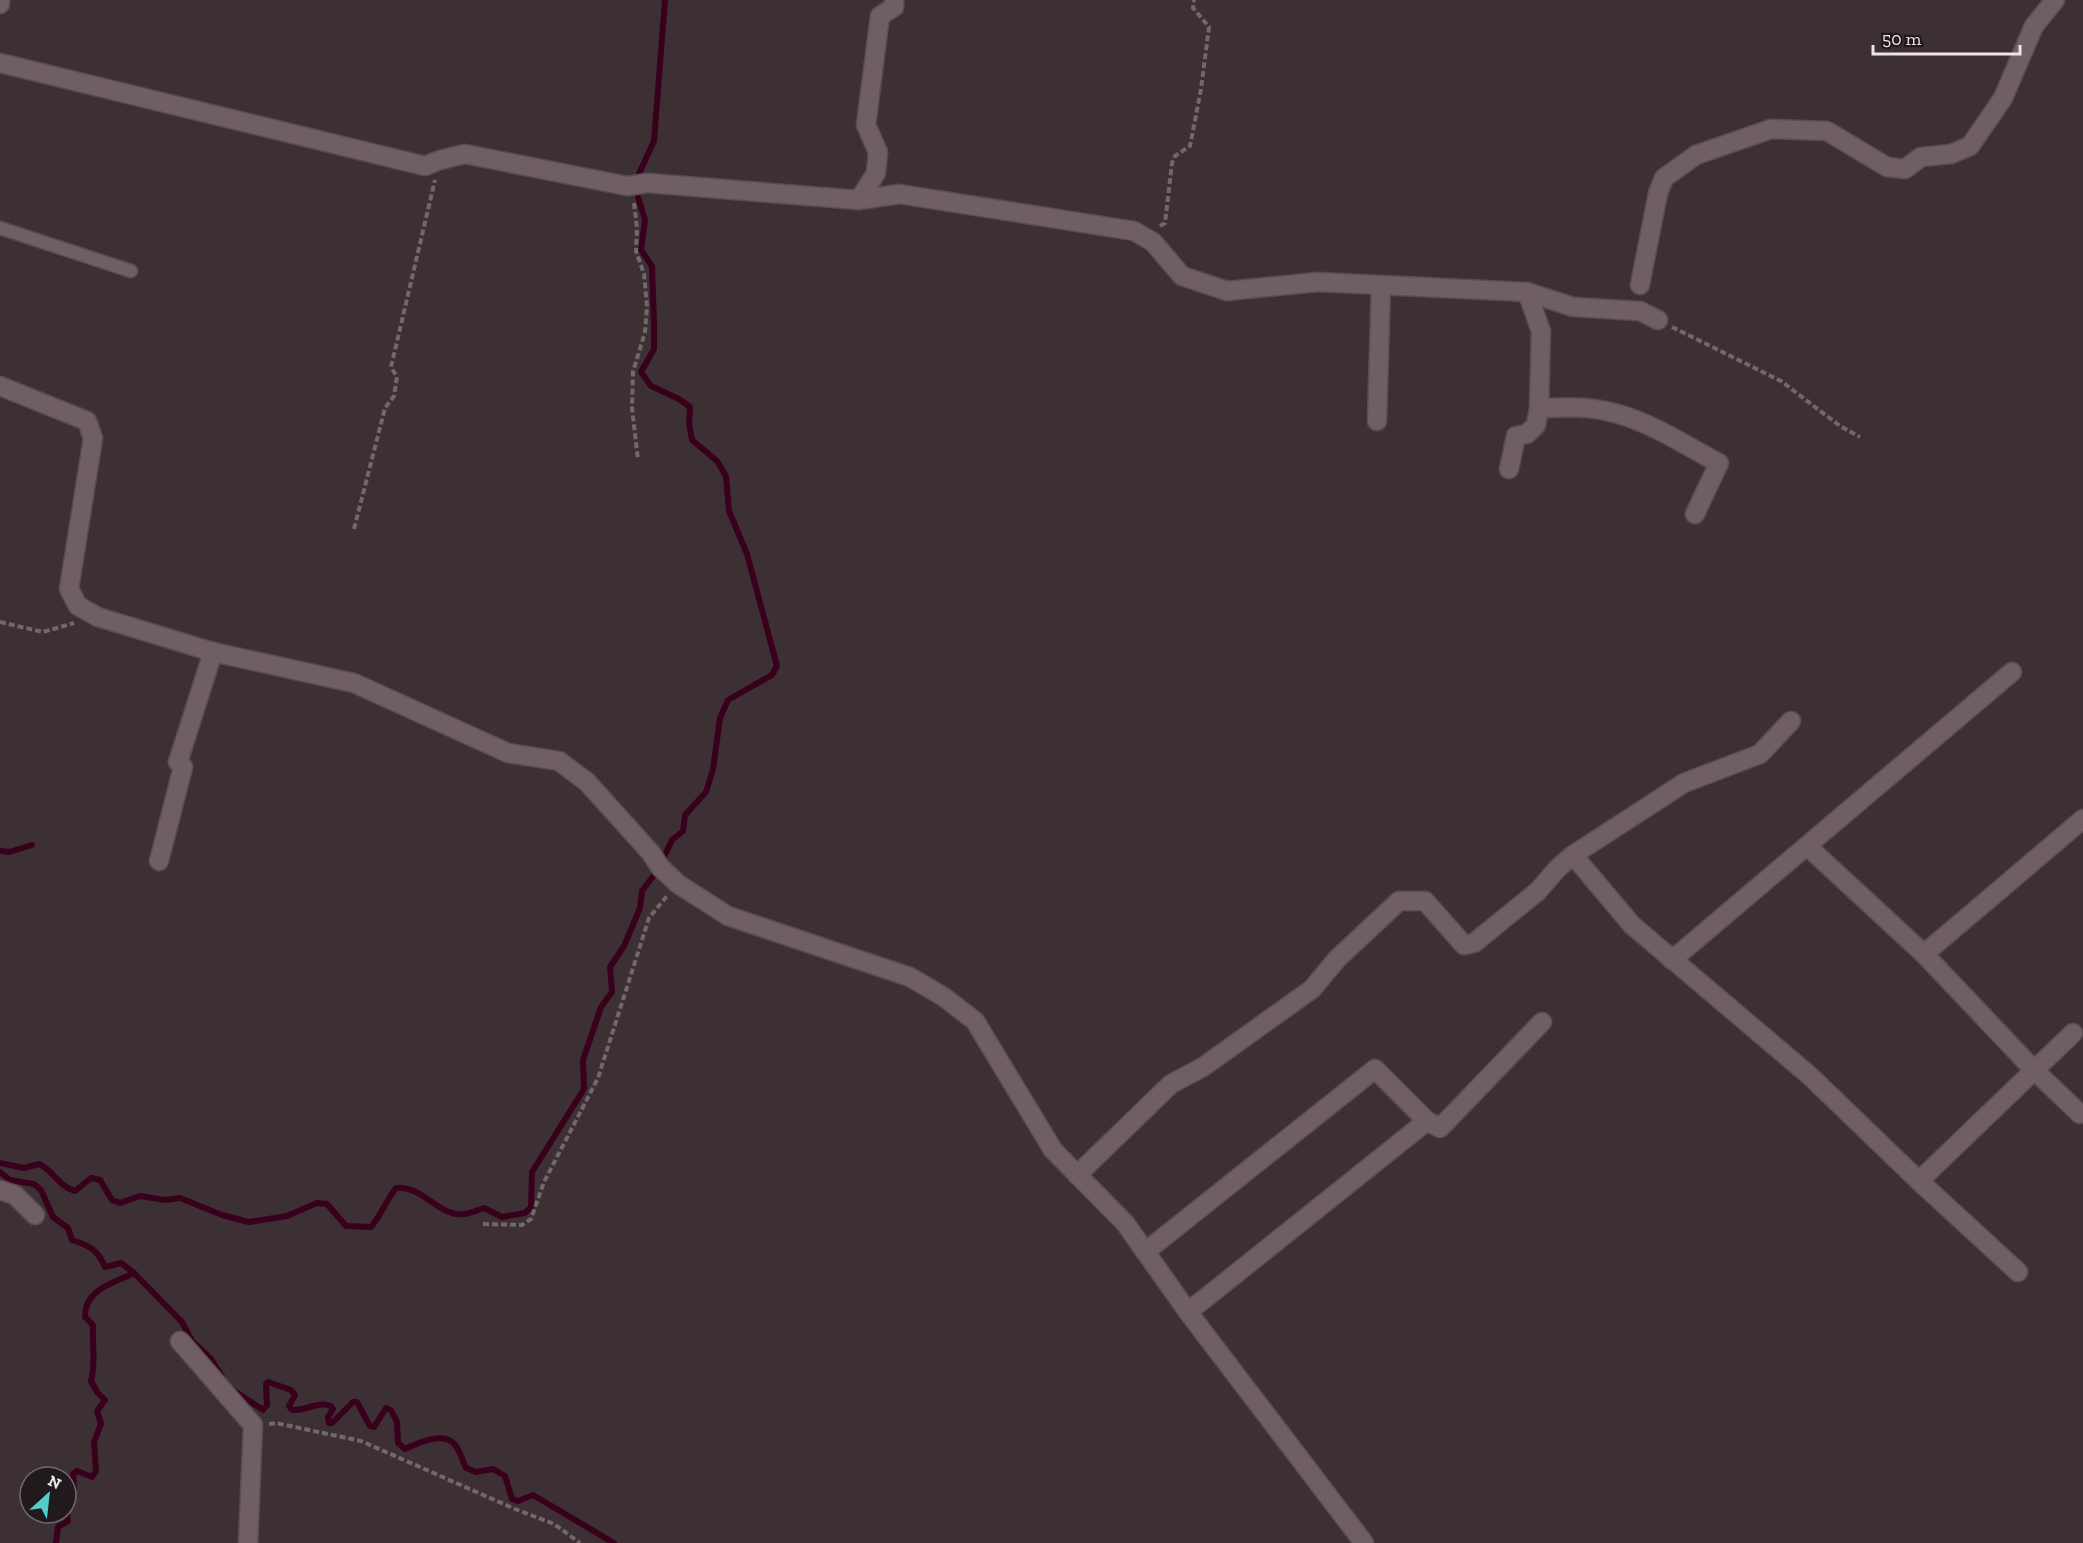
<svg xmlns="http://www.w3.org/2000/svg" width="2083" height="1543" font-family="'Zilla Slab',serif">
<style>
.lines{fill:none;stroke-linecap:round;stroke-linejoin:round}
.stream{stroke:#38001b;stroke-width:6}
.lane-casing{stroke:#584d51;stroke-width:15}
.street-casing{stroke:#584d51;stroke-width:21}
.secondary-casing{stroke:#584d51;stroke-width:21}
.path{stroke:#72676a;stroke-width:4;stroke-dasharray:6 3;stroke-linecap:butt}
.lane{stroke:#6f5f64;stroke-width:12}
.street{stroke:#6f5f64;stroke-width:18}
.secondary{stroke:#6f5f64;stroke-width:18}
</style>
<rect width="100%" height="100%" fill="#3d3034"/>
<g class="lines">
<g class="stream">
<polyline points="637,178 654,141 665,0"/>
<polyline points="638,197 645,220 641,250 652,266 654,325 654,349 641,372 651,386 679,399 690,407 689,423 692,440 717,461 726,476 729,511 747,554 777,666 772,675 728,700 720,718 713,769 706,792 685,815 683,831 672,840 664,857"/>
<polyline points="0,851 9,852 32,845"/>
<path d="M0,1163L24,1168L39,1164C54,1171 58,1186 75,1191L91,1178L100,1180L112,1200L120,1203L140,1196L165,1200L180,1198L222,1215L249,1222L287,1216L317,1203L327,1204L346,1226L371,1227C381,1215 386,1201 396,1188C423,1185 439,1218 465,1214C471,1213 478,1210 484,1208L502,1217L525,1213L531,1207L532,1172L584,1089L583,1060L601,1007L612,992L610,967L624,946L640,908L642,891L654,875"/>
<path d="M0,1172L10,1180L34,1184L41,1190L53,1217L68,1228L72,1240C90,1246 97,1249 105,1267L121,1263L134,1273L182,1322L192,1341L211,1359L223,1378"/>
<path d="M230,1388L263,1410L267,1405L266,1384L268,1382L291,1390L295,1395L289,1406L292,1410C306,1411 318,1401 331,1406L333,1409L328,1417L329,1423H332L353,1402H357L370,1426L374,1427L386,1408L391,1410L397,1422L398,1443L405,1449C418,1443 445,1430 456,1446C460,1452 463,1461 466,1468L476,1472L493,1469L505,1476L512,1499L518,1501L533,1495L614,1543"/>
<path d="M66,1501C76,1495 74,1485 73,1474L77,1471L92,1477L96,1471L94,1442L101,1424L97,1411L105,1400L97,1392L91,1381C96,1364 92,1344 93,1325L85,1317C85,1289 112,1284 134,1273"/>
<polyline points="56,1543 58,1527 68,1521 66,1508"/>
</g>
<defs>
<polyline id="lane" points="0,228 131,271"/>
<g id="street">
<polyline points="0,63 425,166 440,160 465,154 627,186 648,183 859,200 899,194 1134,231 1153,242 1182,276 1227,291 1318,282 1527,292 1573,307 1640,311 1658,320"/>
<polyline points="859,200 876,173 878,152 866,125 880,16 894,7 894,0"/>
<polyline points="1640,285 1658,193 1664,178 1696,155 1771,129 1827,131 1887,167 1905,169 1921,157 1951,154 1970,146 2003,98 2034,26 2055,0"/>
<path d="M1539,408C1566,407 1592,406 1618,414C1654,424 1686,446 1719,463L1695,514"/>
<polyline points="1377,421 1381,285"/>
<polyline points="1509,469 1516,436 1527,434 1536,425 1539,408 1541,331 1527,292"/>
<polyline points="1807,846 1924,954 2034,1070 2080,1114"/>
<polyline points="1573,855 1632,925 1810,1076 1919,1181 2018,1272"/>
<polyline points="159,861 183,767 178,762 213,652"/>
<polyline points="1924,954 2083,819"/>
<polyline points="1672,960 2012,672"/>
<polyline points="1077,1175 1171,1084 1203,1067 1312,989 1337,959 1399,901 1425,901 1464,945 1474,943 1538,891 1557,869 1573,855 1684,783 1760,754 1791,721"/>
<polyline points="1919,1181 2073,1033"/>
<polyline points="0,1190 15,1195 35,1215"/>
<polyline points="1145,1252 1375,1069 1427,1121 1440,1128 1542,1022"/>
<polyline points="1188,1312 1427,1121"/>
<polyline points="180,1341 253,1425 248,1543"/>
</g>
<g id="secondary">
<polyline points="0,4 0,0"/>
<polyline points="0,386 87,421 93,438 69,589 78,606 98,617 213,652 354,683 508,753 559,761 587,782 651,853 660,867 678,884 728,916 910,977 944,997 975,1021 1053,1150 1125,1223 1188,1312 1364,1543"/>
</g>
</defs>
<use href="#lane" class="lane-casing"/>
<use href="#street" class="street-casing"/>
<use href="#secondary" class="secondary-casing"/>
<g class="path">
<polyline points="634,203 637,228 636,251 644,274 647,306 645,332 633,372 632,408 638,460"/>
<polyline points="1160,226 1165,223 1172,163 1175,156 1190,146 1201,89 1209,27 1193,8 1194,0"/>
<polyline points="1672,327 1781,381 1840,426 1860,437"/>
<polyline points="354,529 385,408 394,396 397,377 391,367 435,180"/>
<polyline points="0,622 43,632 74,623"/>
<polyline points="483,1224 522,1225 531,1219 544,1182 598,1078 649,918 667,896"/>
<polyline points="269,1424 276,1423 361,1441 515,1509 554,1524 580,1543"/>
</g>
<use href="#lane" class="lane"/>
<use href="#street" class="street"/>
<use href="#secondary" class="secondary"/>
</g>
<g transform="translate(48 1495) rotate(27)"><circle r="28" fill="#201a1c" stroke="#726b6d" stroke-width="1.5"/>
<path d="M0-4.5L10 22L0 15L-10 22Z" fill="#53cdca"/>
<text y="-9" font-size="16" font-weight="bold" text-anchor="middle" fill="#ede4e7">N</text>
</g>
<path d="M1873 45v9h147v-9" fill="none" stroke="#ede4e7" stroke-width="3"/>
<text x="1882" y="45" font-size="18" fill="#ede4e7" stroke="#201a1c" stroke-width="4.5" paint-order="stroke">50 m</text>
</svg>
